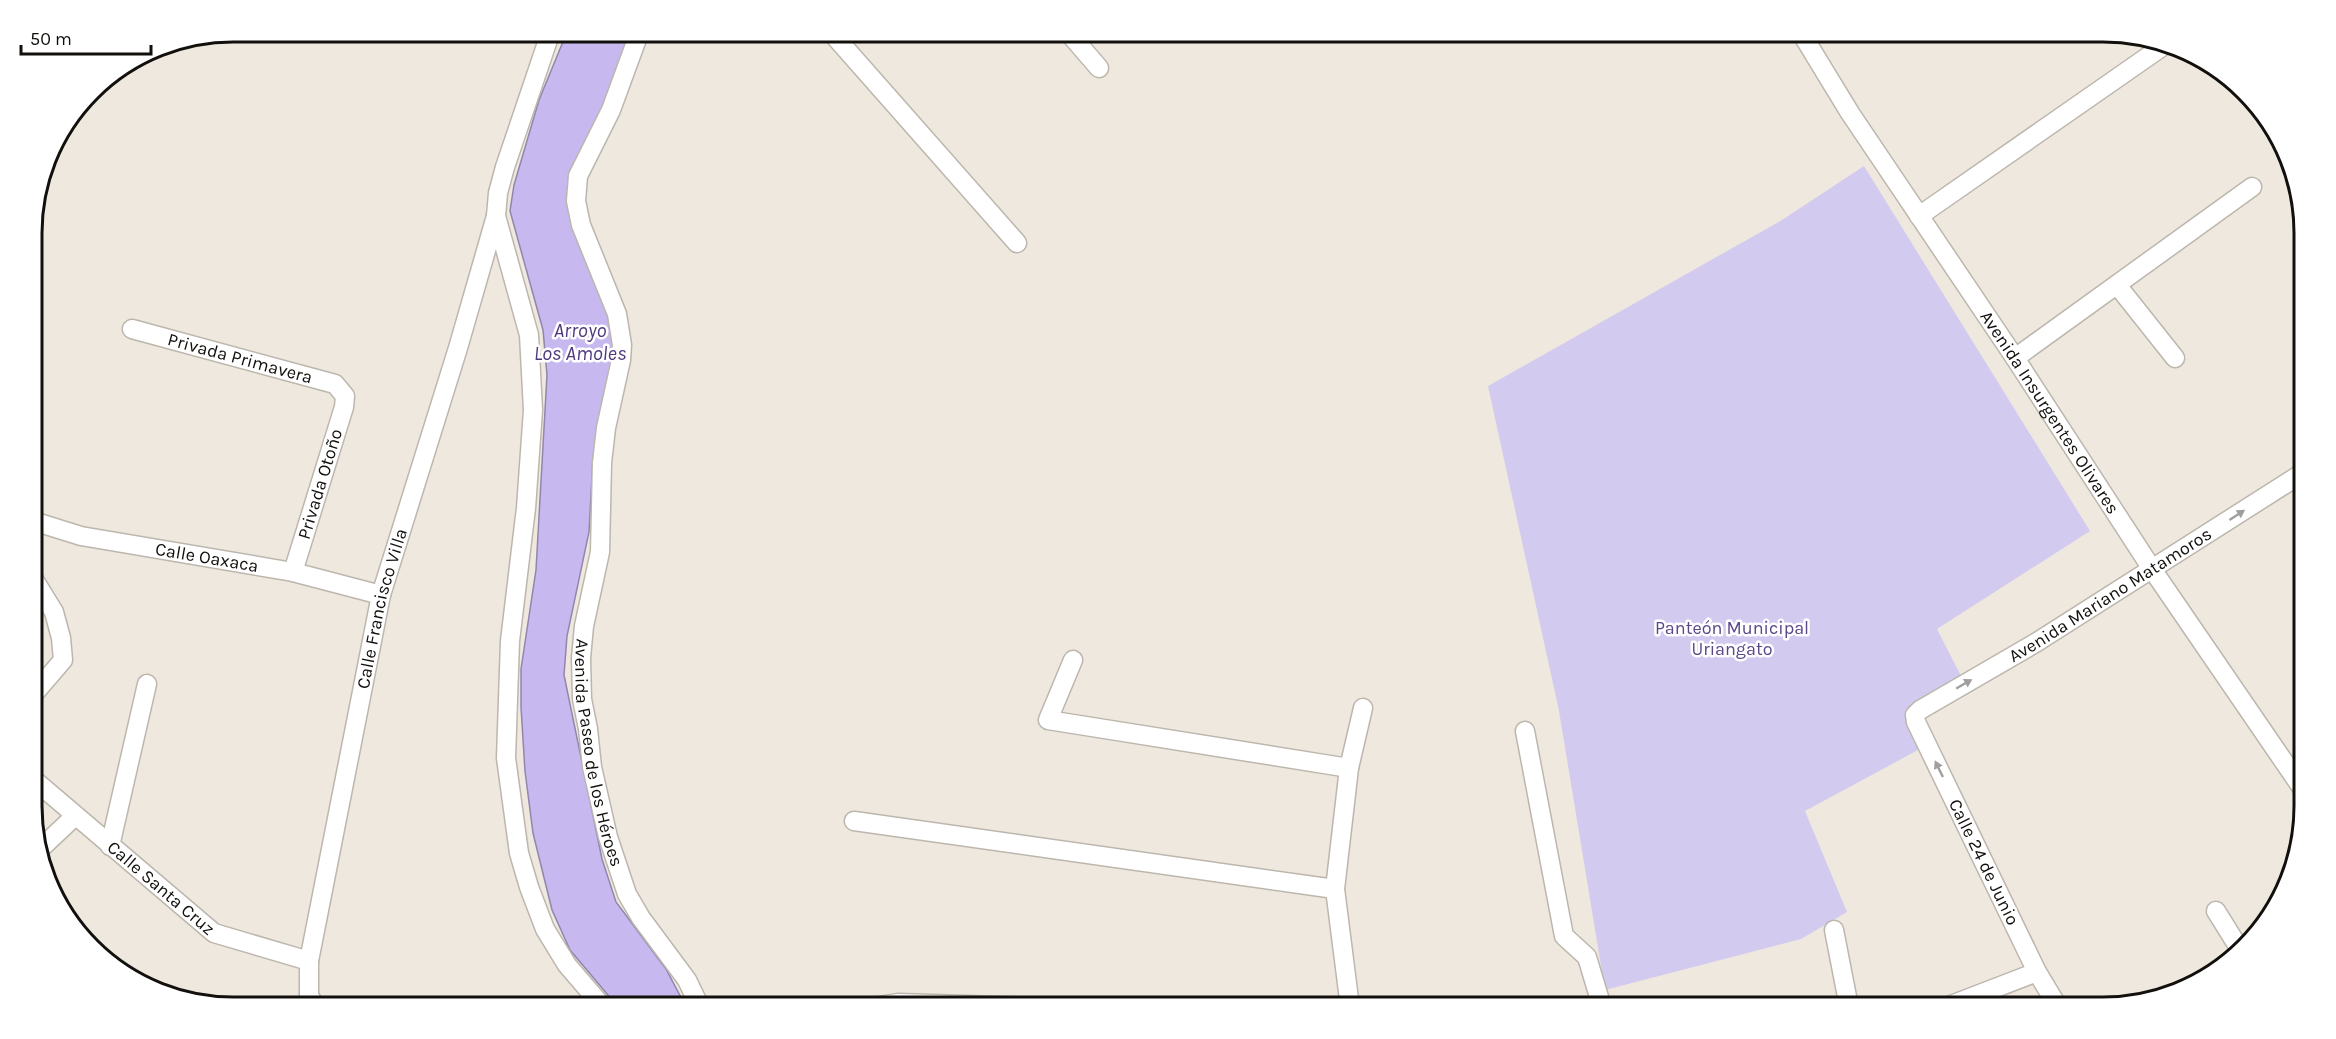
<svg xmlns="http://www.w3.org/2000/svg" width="2336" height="1039" font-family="Karla,sans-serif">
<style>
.green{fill:#d3caef}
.water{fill:#c7b8f0;stroke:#9186ac;stroke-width:1.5}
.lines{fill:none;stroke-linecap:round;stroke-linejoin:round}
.minor-casing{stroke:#bcb6ad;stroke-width:21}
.minor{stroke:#fff;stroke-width:18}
.oneway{fill:#a09f9e}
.labels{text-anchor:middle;stroke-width:5;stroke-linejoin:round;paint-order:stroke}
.street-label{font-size:18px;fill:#12100d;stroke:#fff}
.park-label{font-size:18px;fill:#5c468a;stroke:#fff}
.water-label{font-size:20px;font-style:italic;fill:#4f397c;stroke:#fff}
.rim{fill:none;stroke:#12100d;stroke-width:3}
</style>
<rect width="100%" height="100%" fill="#efe8df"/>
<polygon class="green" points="1864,166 2090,531 1937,629 1961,676 1905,710 1918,750 1805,811 1847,912 1801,939 1605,990 1559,711 1488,386 1782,220"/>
<polygon class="water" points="567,32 633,32 605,107 571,185 607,299 616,341 608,399 593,457 589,532 567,636 564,675 602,859 616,902 666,969 686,1007 618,1007 570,950 552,910 533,833 525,771 521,707 521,669 536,570 547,375 543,330 510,211 514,185 539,100"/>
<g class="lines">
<defs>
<g id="minor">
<polyline points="551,31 505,167 498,193 496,216 529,335 533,410 526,508 510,641 506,758 519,853 529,887 545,929 567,965 603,1007"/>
<path id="s1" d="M640,31L611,110L578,176L576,201L581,225L617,314L622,345L621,360L606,428L602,463L600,552L584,626L581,658L582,699L588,729L592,767L608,837L627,894L641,918L687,980L700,1007"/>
<polyline points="830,31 1017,243"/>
<polyline points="1067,31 1099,68"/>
<path id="s2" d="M1800,31L1850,113L2015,358L2152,569L2304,791"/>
<polyline points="1919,216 2166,44"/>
<polyline points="2117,285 2175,358"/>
<path id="s3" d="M132,329L335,384L345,396L344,407L293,572"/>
<polyline points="2015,358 2252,187"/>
<path id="s4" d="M33,521L81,536L293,572L381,595"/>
<polyline points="33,578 54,612 61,638 63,660 33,695"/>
<polyline points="1073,660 1048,720 1349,768"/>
<polyline points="1525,731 1564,936 1587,957 1602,1007"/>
<path id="s5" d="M33,779L214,933L309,961"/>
<polyline points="854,821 1335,889"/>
<polyline points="110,846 147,684"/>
<polyline points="40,849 74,817"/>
<polyline points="2216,911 2239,948"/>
<polyline points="1834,930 1849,1007"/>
<path id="s6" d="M316,1007L309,996V961L381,595L458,348L496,216"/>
<polyline points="873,1007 898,1003 1034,1007"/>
<polyline points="1350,1007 1335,889 1349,768 1363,708"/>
<polyline points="1946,1007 2037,972"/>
<path id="s7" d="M2058,1007L2037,972L1916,722L1915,715L1920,710L2037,642L2304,472"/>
</g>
</defs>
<use href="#minor" class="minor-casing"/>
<use href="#minor" class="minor"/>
</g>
<defs><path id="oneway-solid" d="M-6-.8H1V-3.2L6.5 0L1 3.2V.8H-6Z" transform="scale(1.5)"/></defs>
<g class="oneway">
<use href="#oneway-solid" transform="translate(2237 515) rotate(-33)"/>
<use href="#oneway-solid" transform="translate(1964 684) rotate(-30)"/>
<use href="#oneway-solid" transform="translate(1939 769) rotate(-116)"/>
</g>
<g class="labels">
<g class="street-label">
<text dy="6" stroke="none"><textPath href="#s3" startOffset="112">Privada Primavera</textPath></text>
<text dy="6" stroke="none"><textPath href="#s2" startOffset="456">Avenida Insurgentes Olivares</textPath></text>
<text transform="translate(320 484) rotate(-73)" y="6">Privada Otoño</text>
<text dy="6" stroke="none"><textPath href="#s4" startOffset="178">Calle Oaxaca</textPath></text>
<text dy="6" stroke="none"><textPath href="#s7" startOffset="555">Avenida Mariano Matamoros</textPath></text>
<text dy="6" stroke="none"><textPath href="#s6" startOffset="408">Calle Francisco Villa</textPath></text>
<text dy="6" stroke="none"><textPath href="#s1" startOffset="748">Avenida Paseo de los Héroes</textPath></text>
<text transform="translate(1984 862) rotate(64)" y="6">Calle 24 de Junio</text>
<text dy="6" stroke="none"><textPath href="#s5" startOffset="168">Calle Santa Cruz</textPath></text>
</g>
<g class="park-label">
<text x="1732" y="634">Panteón Municipal<tspan x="1732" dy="21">Uriangato</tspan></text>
</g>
<g class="water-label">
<text x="580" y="337">Arroyo<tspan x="580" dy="23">Los Amoles</tspan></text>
</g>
</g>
<path d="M0 0H2336V1039H0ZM233 42H2103A191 191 0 0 1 2294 233V806A191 191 0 0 1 2103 997H233A191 191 0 0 1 42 806V233A191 191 0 0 1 233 42Z" fill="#fff" fill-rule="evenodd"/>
<path class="rim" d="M233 42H2103A191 191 0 0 1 2294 233V806A191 191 0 0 1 2103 997H233A191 191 0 0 1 42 806V233A191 191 0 0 1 233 42Z"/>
<path d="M21 45v9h130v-9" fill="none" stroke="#12100d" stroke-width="3"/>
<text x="30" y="45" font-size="18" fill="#12100d" stroke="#ffffff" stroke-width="4.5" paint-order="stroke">50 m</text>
</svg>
